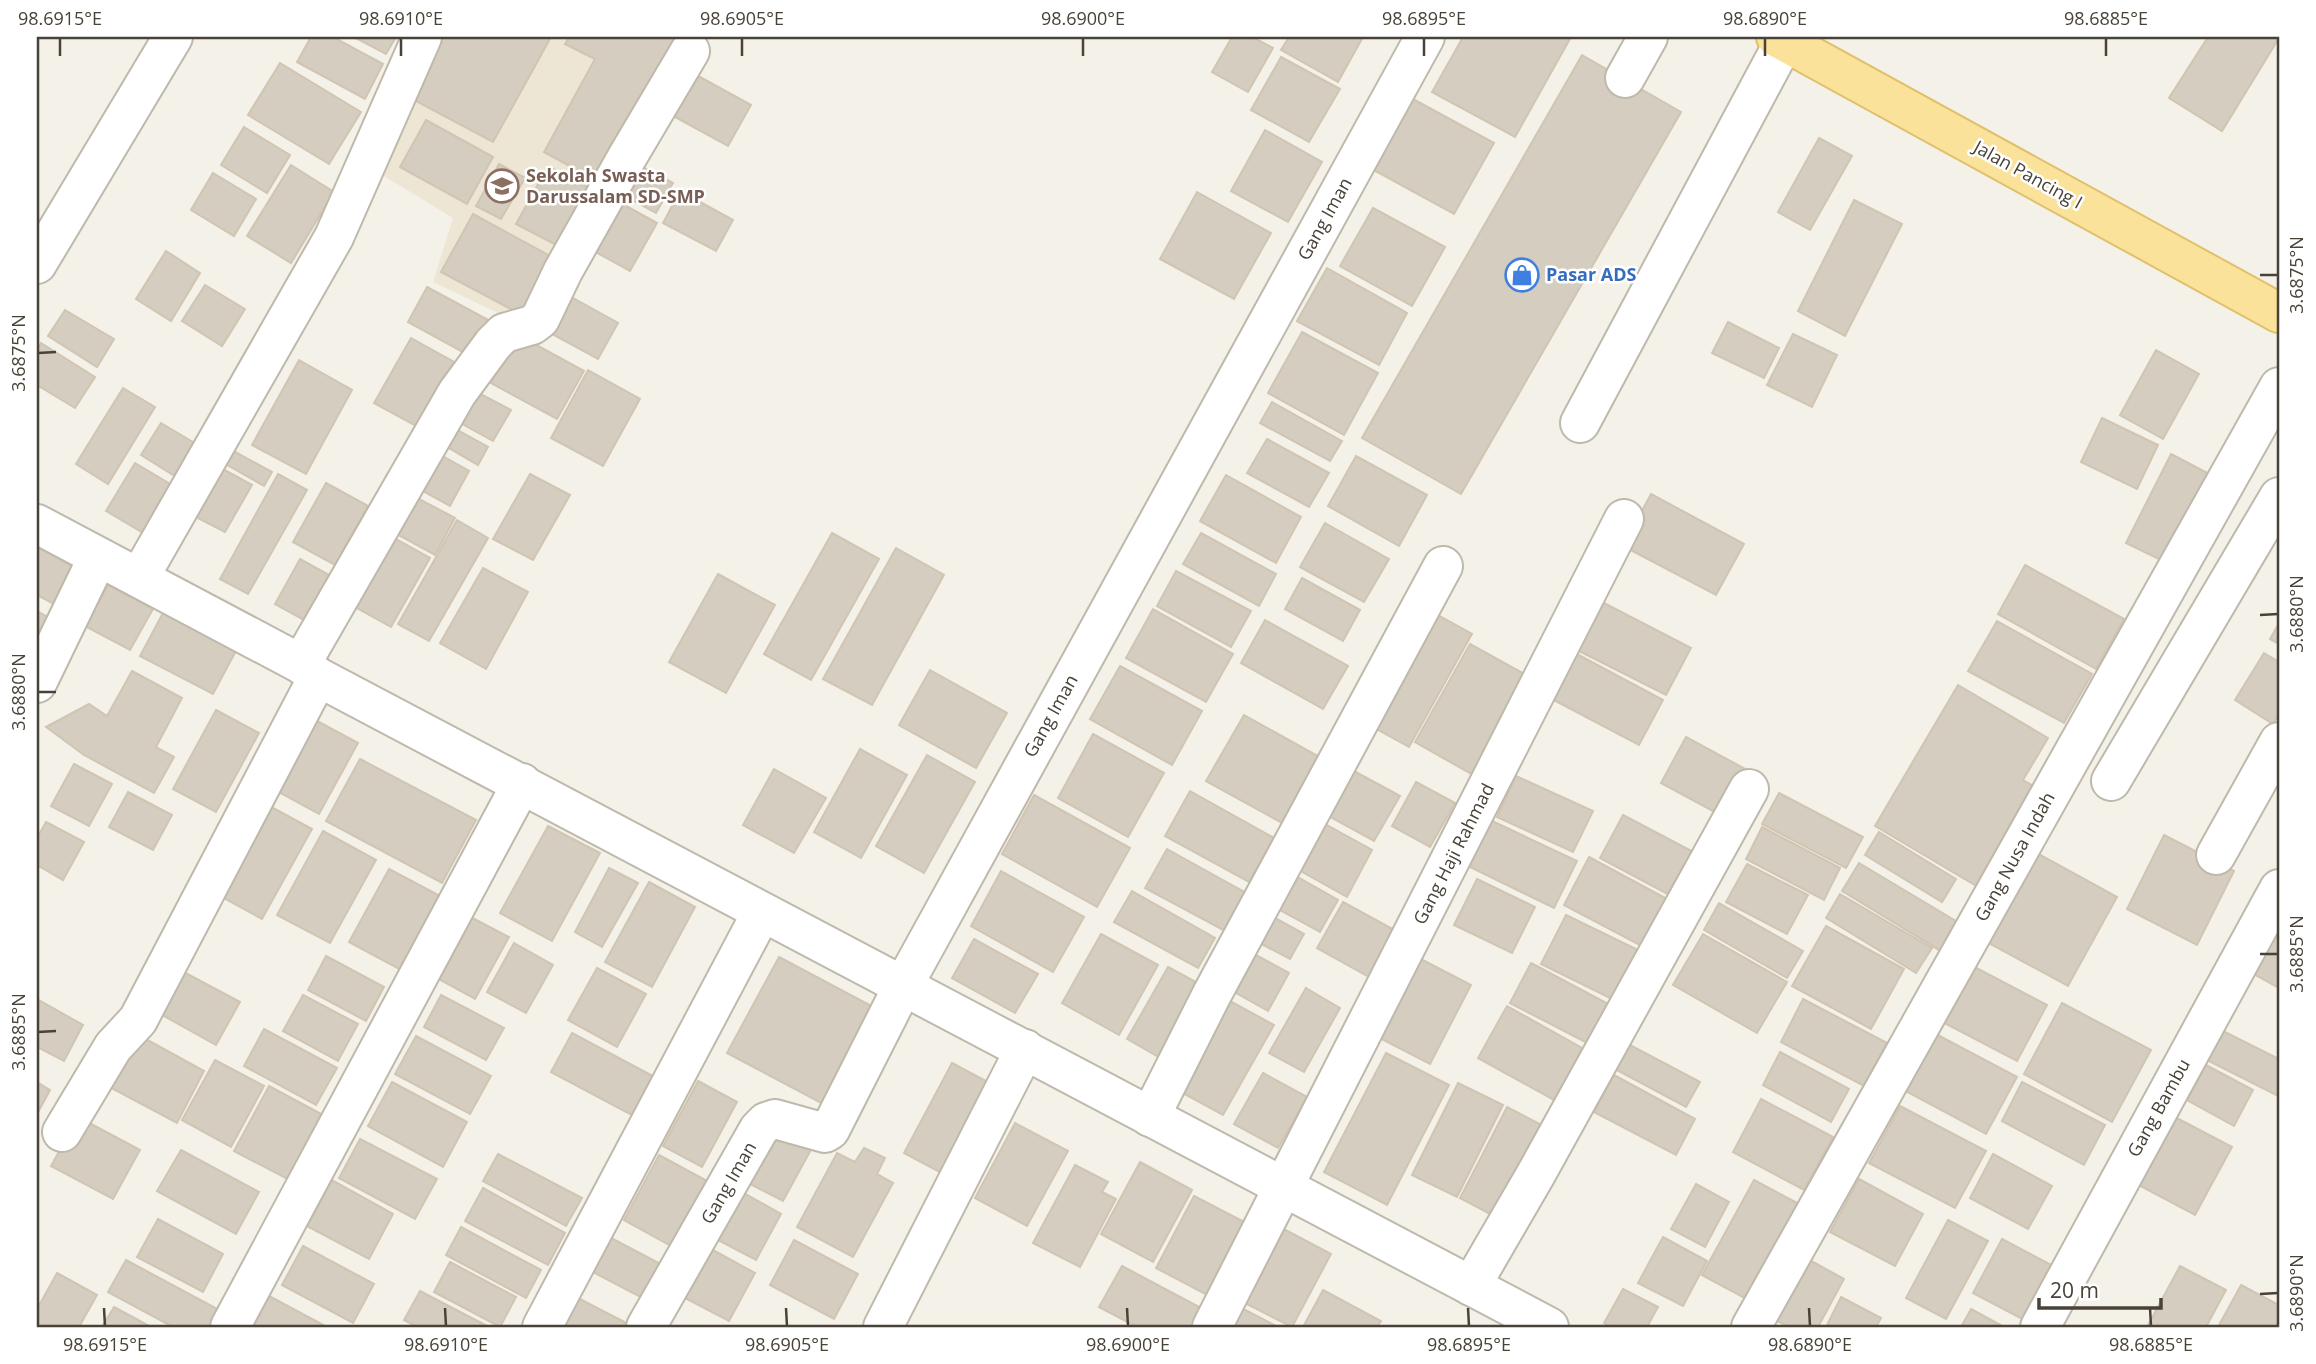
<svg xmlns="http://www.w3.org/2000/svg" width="2316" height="1364" font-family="'Open Sans',sans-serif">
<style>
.education{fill:#ede6d4}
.building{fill:#d5cdbf;stroke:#d0c5b2;stroke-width:2}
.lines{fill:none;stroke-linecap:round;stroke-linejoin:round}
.minor-casing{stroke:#bfb9ac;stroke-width:42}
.major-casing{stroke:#e1c06b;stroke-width:42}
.minor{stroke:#fff;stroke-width:38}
.major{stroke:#fbe29b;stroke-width:38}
.ticks{fill:none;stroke:#484238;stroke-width:2.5}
.labels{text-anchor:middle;stroke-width:5;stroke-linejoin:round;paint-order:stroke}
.street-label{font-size:18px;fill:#484238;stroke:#fff}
.education-label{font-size:18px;font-weight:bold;fill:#785e54;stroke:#fff;text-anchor:start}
.shop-label{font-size:18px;font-weight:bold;fill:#366cbe;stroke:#fff;text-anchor:start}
.neatline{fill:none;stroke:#484238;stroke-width:2.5}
.ticks-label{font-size:18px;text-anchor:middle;fill:#484238}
</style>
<rect width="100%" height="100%" fill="#f4f1e9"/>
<polygon class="education" points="415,37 683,37 521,324 433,282 453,218 348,154"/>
<g class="building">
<polygon points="311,37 333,37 383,64 365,99 297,62"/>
<polygon points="354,37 396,37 386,54"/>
<polygon points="431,37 551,37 493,142 401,93"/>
<polygon points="569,37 671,37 677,40 599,182 544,152 595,59 565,44"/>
<polygon points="1232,37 1252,37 1273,48 1248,92 1212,72"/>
<polygon points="1289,37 1363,37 1338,82 1281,50"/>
<polygon points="1463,37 1571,37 1515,137 1432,92"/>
<polygon points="2208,37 2279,38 2222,131 2169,98"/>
<polygon points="1582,55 1681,112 1461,494 1362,438"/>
<polygon points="1281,57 1340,89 1309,142 1251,110"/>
<polygon points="280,63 361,112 329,164 248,115"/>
<polygon points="689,71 751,105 728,146 666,112"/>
<polygon points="1411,98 1494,143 1454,214 1372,169"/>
<polygon points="426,120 493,157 467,204 400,167"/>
<polygon points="244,127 290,155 267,193 221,165"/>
<polygon points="1265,130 1322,162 1288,222 1231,191"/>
<polygon points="1819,138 1852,156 1810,230 1778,212"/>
<polygon points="631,161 673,183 656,213 614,190"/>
<polygon points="499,164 525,178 501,219 476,206"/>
<polygon points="291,165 334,192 291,263 247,236"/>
<polygon points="548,166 593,190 562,248 516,224"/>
<polygon points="213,173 256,199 234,236 191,210"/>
<polygon points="680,191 733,220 716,251 663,223"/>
<polygon points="1197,192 1271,233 1234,299 1160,259"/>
<polygon points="608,196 657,223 630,271 581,244"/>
<polygon points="1854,200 1902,224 1845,336 1798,311"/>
<polygon points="1373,208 1445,247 1412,306 1340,266"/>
<polygon points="473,214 552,257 520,314 441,272"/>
<polygon points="166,251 200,273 171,321 136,299"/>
<polygon points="1327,268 1407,313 1379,365 1297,321"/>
<polygon points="205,285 245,309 222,346 182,321"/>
<polygon points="427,287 490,321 470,356 408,322"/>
<polygon points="564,293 618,323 598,359 543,329"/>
<polygon points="65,310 114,339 97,367 48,336"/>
<polygon points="1728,322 1779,348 1764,378 1712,353"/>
<polygon points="1302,332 1378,373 1344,435 1268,393"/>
<polygon points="1793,334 1837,355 1812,407 1767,385"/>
<polygon points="518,335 584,371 557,419 491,383"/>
<polygon points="411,338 454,362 418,427 374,403"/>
<polygon points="41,343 95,377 75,408 37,385 37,350"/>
<polygon points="2156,350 2199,374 2163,439 2120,415"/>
<polygon points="299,360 352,390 306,474 252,445"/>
<polygon points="588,370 640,399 603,466 551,438"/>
<polygon points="465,386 511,410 493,441 448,416"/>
<polygon points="123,388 155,407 108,484 76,464"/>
<polygon points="1272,402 1342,441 1330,461 1260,423"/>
<polygon points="2102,418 2158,445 2137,489 2081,462"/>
<polygon points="161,423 198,445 178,478 141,455"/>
<polygon points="445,423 488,447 478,465 435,440"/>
<polygon points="1267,439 1329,473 1309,507 1247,473"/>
<polygon points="228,448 272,472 264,486 220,461"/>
<polygon points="432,450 469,471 450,506 412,485"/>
<polygon points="2171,454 2215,477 2171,565 2126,543"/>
<polygon points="1356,456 1427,495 1399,546 1328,506"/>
<polygon points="135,463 172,485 143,533 106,511"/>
<polygon points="219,467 252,485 225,532 192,515"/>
<polygon points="278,474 307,490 248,594 220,579"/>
<polygon points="530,474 570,495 533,560 493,539"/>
<polygon points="1226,475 1301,517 1276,563 1200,521"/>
<polygon points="326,483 368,506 335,565 293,542"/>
<polygon points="404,491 455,518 435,555 384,527"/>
<polygon points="1651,494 1744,544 1716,595 1623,546"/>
<polygon points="457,520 488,538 429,641 398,624"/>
<polygon points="1325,523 1389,559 1364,602 1300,567"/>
<polygon points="832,533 879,559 811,680 764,654"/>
<polygon points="1201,533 1276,574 1259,606 1183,564"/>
<polygon points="387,534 430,558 391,627 348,603"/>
<polygon points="37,547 83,572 63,609 37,595"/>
<polygon points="896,548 944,575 872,705 823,679"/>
<polygon points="300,559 338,580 313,625 275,604"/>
<polygon points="2025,565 2124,619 2096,669 1998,614"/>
<polygon points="483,568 528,592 486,669 440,643"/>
<polygon points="1176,571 1251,611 1231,647 1157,606"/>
<polygon points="718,574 775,605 726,693 669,662"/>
<polygon points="1302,578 1360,610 1343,641 1285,609"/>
<polygon points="108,585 153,609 130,650 85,626"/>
<polygon points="1602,602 1691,648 1666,695 1577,650"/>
<polygon points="1153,609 1233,654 1206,702 1126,658"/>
<polygon points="1427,609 1472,634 1409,747 1364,722"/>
<polygon points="37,611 53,620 37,650"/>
<polygon points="164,611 237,649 213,694 140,656"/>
<polygon points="1265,620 1348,666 1323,709 1241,663"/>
<polygon points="1997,621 2092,674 2064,723 1968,671"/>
<polygon points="2279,623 2279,644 2270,639"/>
<polygon points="1470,644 1528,676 1473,775 1415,742"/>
<polygon points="1573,652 1663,700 1639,745 1548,697"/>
<polygon points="2264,653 2279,662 2279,714 2273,724 2235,700"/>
<polygon points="1120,666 1202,711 1172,765 1090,719"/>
<polygon points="930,670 1007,713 976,768 899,725"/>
<polygon points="132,671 182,698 156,747 174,757 154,793 84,755 46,727 89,704 107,716"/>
<polygon points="1958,685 2048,738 2023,780 2042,791 1983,890 1875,826"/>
<polygon points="216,710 259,733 216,812 173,789"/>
<polygon points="304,714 358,743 319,814 266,785"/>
<polygon points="1244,715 1321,758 1284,824 1206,781"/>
<polygon points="1093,734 1164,773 1128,837 1058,798"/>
<polygon points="1686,737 1747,770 1722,816 1661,783"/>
<polygon points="860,749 907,775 861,858 814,832"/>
<polygon points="927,755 975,782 924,873 876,846"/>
<polygon points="360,759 476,820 442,883 326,821"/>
<polygon points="74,764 112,784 89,826 51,806"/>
<polygon points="1341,764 1400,796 1374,841 1316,809"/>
<polygon points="774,769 826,798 794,853 743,825"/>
<polygon points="1516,776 1593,811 1573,852 1497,817"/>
<polygon points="1416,782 1455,803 1430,847 1392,826"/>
<polygon points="1190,791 1274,838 1249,882 1165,836"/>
<polygon points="128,792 172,815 153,850 109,827"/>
<polygon points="1779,793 1863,837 1846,868 1762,824"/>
<polygon points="1034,795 1130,848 1097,907 1002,854"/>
<polygon points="262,802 312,829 262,919 213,892"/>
<polygon points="1623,815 1699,855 1675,898 1600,858"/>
<polygon points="1316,819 1372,850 1347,897 1290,865"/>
<polygon points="1490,820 1577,861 1554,908 1468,866"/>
<polygon points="46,822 84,842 63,880 37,865 37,838"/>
<polygon points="548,826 600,853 552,941 500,913"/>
<polygon points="1762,827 1840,868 1824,900 1746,859"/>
<polygon points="323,831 376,860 330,943 277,915"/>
<polygon points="1879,832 1956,879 1942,902 1865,855"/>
<polygon points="2164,835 2234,871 2197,945 2127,909"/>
<polygon points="2026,847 2117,897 2068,986 1976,936"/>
<polygon points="1167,849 1246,893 1225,931 1145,888"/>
<polygon points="1589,857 1678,905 1653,952 1564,905"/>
<polygon points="1859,863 1961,924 1944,953 1842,891"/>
<polygon points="1747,864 1808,895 1787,934 1726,902"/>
<polygon points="609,868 638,883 602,947 575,932"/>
<polygon points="389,869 440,896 401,970 349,942"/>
<polygon points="1001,871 1084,917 1053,972 971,926"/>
<polygon points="1287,871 1338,900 1320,932 1269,904"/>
<polygon points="1477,879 1535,907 1512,953 1454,925"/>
<polygon points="649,882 695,907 652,987 605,962"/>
<polygon points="1132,891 1215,938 1198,968 1114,922"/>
<polygon points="1840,894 1932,948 1916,973 1826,918"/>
<polygon points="1343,902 1396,931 1369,977 1317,948"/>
<polygon points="1719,903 1803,951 1787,978 1704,930"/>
<polygon points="2279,903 2279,988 2243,968"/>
<polygon points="461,912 509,937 475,999 428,973"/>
<polygon points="1266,913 1304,934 1290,959 1252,939"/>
<polygon points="1566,915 1642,952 1618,1002 1541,964"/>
<polygon points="1826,926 1904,969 1871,1029 1792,986"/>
<polygon points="1101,934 1158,965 1119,1035 1062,1003"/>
<polygon points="1703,934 1787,982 1757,1033 1673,985"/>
<polygon points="974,939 1038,974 1015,1013 952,978"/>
<polygon points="514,943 553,965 526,1013 487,992"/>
<polygon points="1243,948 1289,973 1268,1011 1222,985"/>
<polygon points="1409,953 1471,985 1430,1064 1368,1032"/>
<polygon points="326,956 384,987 366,1021 308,990"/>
<polygon points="779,957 875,1008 823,1104 727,1053"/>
<polygon points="1963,961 2047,1005 2017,1061 1933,1017"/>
<polygon points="1531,963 1610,1005 1589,1044 1510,1003"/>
<polygon points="1168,967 1203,986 1162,1059 1127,1039"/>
<polygon points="597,968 646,994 617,1047 568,1020"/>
<polygon points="178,969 240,1002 216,1045 155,1011"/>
<polygon points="1306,988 1340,1008 1304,1072 1269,1053"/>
<polygon points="303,995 358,1024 338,1061 283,1031"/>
<polygon points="441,995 504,1028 486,1060 424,1027"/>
<polygon points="1219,995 1274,1025 1223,1115 1168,1085"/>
<polygon points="37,999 83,1025 64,1061 37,1047"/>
<polygon points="1803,999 1887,1043 1864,1086 1781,1042"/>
<polygon points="2062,1003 2151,1050 2112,1122 2024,1074"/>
<polygon points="1507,1006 1593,1054 1563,1105 1478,1058"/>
<polygon points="2211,1025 2279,1059 2278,1096 2197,1055"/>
<polygon points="264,1029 337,1068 316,1105 244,1066"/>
<polygon points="131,1031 204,1071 177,1123 102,1083"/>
<polygon points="1932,1032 2017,1077 1986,1134 1902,1089"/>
<polygon points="572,1033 662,1081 641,1120 551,1072"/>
<polygon points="416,1036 491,1076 470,1114 395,1074"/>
<polygon points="1626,1043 1700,1082 1686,1107 1613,1068"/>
<polygon points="1780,1052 1849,1089 1831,1122 1763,1085"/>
<polygon points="1386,1053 1449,1085 1387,1205 1324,1172"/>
<polygon points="215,1060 264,1086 231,1147 182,1120"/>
<polygon points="952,1063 997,1087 949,1177 904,1153"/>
<polygon points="2206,1065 2253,1090 2234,1126 2187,1100"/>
<polygon points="1263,1073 1307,1097 1278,1148 1234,1124"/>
<polygon points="1614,1075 1695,1119 1676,1155 1594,1112"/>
<polygon points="698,1081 737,1102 702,1167 663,1146"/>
<polygon points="37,1082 50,1090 37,1114"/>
<polygon points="392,1082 467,1122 443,1167 368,1126"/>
<polygon points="2022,1082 2105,1125 2084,1165 2002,1121"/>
<polygon points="1458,1083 1503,1105 1457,1197 1412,1175"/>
<polygon points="269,1086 334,1121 299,1185 234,1151"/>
<polygon points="1761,1099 1833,1137 1804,1190 1733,1152"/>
<polygon points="1900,1106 1986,1151 1955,1208 1869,1163"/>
<polygon points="1507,1107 1553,1131 1505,1222 1460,1198"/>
<polygon points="2171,1115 2232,1147 2195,1215 2135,1183"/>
<polygon points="78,1117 140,1150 113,1199 51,1166"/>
<polygon points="1015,1123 1068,1151 1027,1226 975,1198"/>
<polygon points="776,1126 813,1146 783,1201 746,1182"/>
<polygon points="360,1139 437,1179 415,1219 339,1178"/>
<polygon points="864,1148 885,1158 877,1174 893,1183 853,1257 797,1227 837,1153 855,1162"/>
<polygon points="181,1150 259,1192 236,1234 157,1191"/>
<polygon points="498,1154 582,1198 566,1226 483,1181"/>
<polygon points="1993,1154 2052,1186 2028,1229 1970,1198"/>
<polygon points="659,1155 707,1181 671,1246 624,1220"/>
<polygon points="1140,1162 1192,1190 1153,1262 1101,1234"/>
<polygon points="1075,1165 1108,1182 1102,1192 1116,1199 1080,1267 1033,1243"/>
<polygon points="1859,1179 1923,1214 1895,1266 1830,1232"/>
<polygon points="332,1180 393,1214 369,1259 307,1226"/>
<polygon points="1754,1180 1801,1205 1750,1301 1702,1275"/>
<polygon points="1696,1184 1729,1202 1705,1247 1671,1229"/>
<polygon points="483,1188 565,1233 548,1265 465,1221"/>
<polygon points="744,1193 781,1214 756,1260 718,1240"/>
<polygon points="1194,1196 1248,1224 1209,1296 1156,1268"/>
<polygon points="158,1219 223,1254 203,1292 137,1257"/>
<polygon points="1948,1220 1988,1241 1946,1319 1906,1298"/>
<polygon points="1276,1225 1331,1254 1292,1327 1237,1299"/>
<polygon points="461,1227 541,1270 526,1298 446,1255"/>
<polygon points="1663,1237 1707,1261 1683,1306 1638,1283"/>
<polygon points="611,1238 668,1268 650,1302 593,1272"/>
<polygon points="2002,1239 2055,1267 2026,1321 1973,1293"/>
<polygon points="794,1240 858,1274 834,1319 770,1285"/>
<polygon points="303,1246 374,1284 353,1323 282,1285"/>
<polygon points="711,1249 755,1273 729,1321 685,1298"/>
<polygon points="1804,1257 1844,1279 1818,1327 1789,1327 1771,1318"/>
<polygon points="126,1260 219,1310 210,1327 173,1327 108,1292"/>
<polygon points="450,1262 516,1297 500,1327 434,1292"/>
<polygon points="1122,1266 1201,1308 1191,1327 1137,1327 1099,1307"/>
<polygon points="2180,1266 2226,1290 2206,1327 2147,1327"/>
<polygon points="57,1273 97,1295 79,1327 37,1327 37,1309"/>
<polygon points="2241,1285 2279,1305 2279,1319 2275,1327 2218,1327"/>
<polygon points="1623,1289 1658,1307 1647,1327 1611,1327 1604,1323"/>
<polygon points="1323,1290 1381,1321 1377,1327 1303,1327"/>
<polygon points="420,1291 489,1327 417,1327 404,1320"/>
<polygon points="269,1296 327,1327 252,1327"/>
<polygon points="574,1296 634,1327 557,1327"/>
<polygon points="1841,1297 1881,1318 1876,1327 1826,1327"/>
<polygon points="1232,1303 1278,1327 1219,1327"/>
<polygon points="114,1307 151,1327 102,1327"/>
<polygon points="1971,1309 2004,1327 1961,1327"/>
</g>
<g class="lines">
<defs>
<g id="minor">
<polyline points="1625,78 1648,37"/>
<polyline points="37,264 173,37"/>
<polyline points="1580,423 1784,42"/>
<polyline points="37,524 301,664 318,677 1549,1327"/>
<polyline points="139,578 334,237 422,37"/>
<polyline points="301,664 457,393 493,344 504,333 532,325 540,319 563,271 626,159 690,51"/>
<polyline points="37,683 98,557"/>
<polyline points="2111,781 2279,497"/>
<polyline points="2216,855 2279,742"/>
<polyline points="1150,1117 1211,996 1443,566"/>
<polyline points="62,1132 113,1047 138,1020 318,677"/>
<polyline points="1471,1286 1536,1174 1749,789"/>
<polyline points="230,1327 522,783"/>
<polyline points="542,1327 762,912"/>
<polyline points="646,1327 759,1129 766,1122 775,1119 825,1133 830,1130 903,986 1425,37"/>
<polyline points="883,1327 1025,1049"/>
<polyline points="1212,1327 1624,519"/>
<polyline points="1751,1327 2279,387"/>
<polyline points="2040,1327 2279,889"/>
</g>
<polyline id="major" points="1776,37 2279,313"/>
</defs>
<use href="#minor" class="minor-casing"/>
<use href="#major" class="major-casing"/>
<use href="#minor" class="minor"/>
<use href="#major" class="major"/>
</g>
<path class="ticks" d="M60,38V56M401,38V56M742,38V56M1083,38V56M1424,38V56M1765,38V56M2106,38V56M2260,275H2278M38,353L56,352M2260,615L2278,614M38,692H56M2260,954H2278M38,1032L56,1031M2260,1294L2278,1293M104,1308L105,1326M445,1308L446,1326M786,1308L787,1326M1127,1308L1128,1326M1468,1308L1469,1326M1809,1308L1810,1326M2150,1308L2151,1326"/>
<defs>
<symbol id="school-ring" viewBox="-11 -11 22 22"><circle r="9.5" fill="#fff" stroke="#8d6e63" stroke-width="1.5"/><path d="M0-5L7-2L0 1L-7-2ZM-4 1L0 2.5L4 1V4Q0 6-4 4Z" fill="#8d6e63"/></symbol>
<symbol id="shop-ring" viewBox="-11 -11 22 22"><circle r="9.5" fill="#fff" stroke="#3f7fe0" stroke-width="1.5"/><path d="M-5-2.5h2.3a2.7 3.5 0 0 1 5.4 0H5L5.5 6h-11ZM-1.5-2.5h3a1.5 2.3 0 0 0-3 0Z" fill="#3f7fe0"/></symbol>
</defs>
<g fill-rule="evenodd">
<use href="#school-ring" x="483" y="167" width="38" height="38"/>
<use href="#shop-ring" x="1503" y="256" width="38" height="38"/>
</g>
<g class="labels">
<g class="street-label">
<text transform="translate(2028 175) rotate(29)" y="6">Jalan Pancing I</text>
<text transform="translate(1325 219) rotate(-61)" y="6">Gang Iman</text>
<text transform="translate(1051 716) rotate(-61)" y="6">Gang Iman</text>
<text transform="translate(1454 854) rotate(-63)" y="6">Gang Haji Rahmad</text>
<text transform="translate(2015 857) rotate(-61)" y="6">Gang Nusa Indah</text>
<text transform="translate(2159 1108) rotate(-61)" y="6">Gang Bambu</text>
<text transform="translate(729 1183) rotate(-60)" y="6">Gang Iman</text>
</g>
<g class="education-label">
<text x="526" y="182">Sekolah Swasta<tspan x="526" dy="21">Darussalam SD-SMP</tspan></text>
</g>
<g class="shop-label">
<text x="1546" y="281">Pasar ADS</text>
</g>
</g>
<rect width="2316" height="1364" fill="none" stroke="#ffffff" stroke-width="77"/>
<path d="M2039 1298v10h122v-10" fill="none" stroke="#484238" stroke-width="3.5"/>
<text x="2050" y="1298" font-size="21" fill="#484238" stroke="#ffffff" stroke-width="5" paint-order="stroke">20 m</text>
<rect x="38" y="38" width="2240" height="1288" class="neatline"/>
<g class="ticks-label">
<text x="60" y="25">98.6915°E</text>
<text x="401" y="25">98.6910°E</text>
<text x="742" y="25">98.6905°E</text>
<text x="1083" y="25">98.6900°E</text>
<text x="1424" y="25">98.6895°E</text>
<text x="1765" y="25">98.6890°E</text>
<text x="2106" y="25">98.6885°E</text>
<text transform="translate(2297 275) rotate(-90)" y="6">3.6875°N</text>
<text transform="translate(19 353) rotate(-90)" y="6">3.6875°N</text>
<text transform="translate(2297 614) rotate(-90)" y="6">3.6880°N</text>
<text transform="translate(19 692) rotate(-90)" y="6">3.6880°N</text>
<text transform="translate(2297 954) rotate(-90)" y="6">3.6885°N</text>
<text transform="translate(19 1032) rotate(-90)" y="6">3.6885°N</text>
<text transform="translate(2297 1293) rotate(-90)" y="6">3.6890°N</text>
<text x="105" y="1351">98.6915°E</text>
<text x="446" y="1351">98.6910°E</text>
<text x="787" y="1351">98.6905°E</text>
<text x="1128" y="1351">98.6900°E</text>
<text x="1469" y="1351">98.6895°E</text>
<text x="1810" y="1351">98.6890°E</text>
<text x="2151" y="1351">98.6885°E</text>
</g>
</svg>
